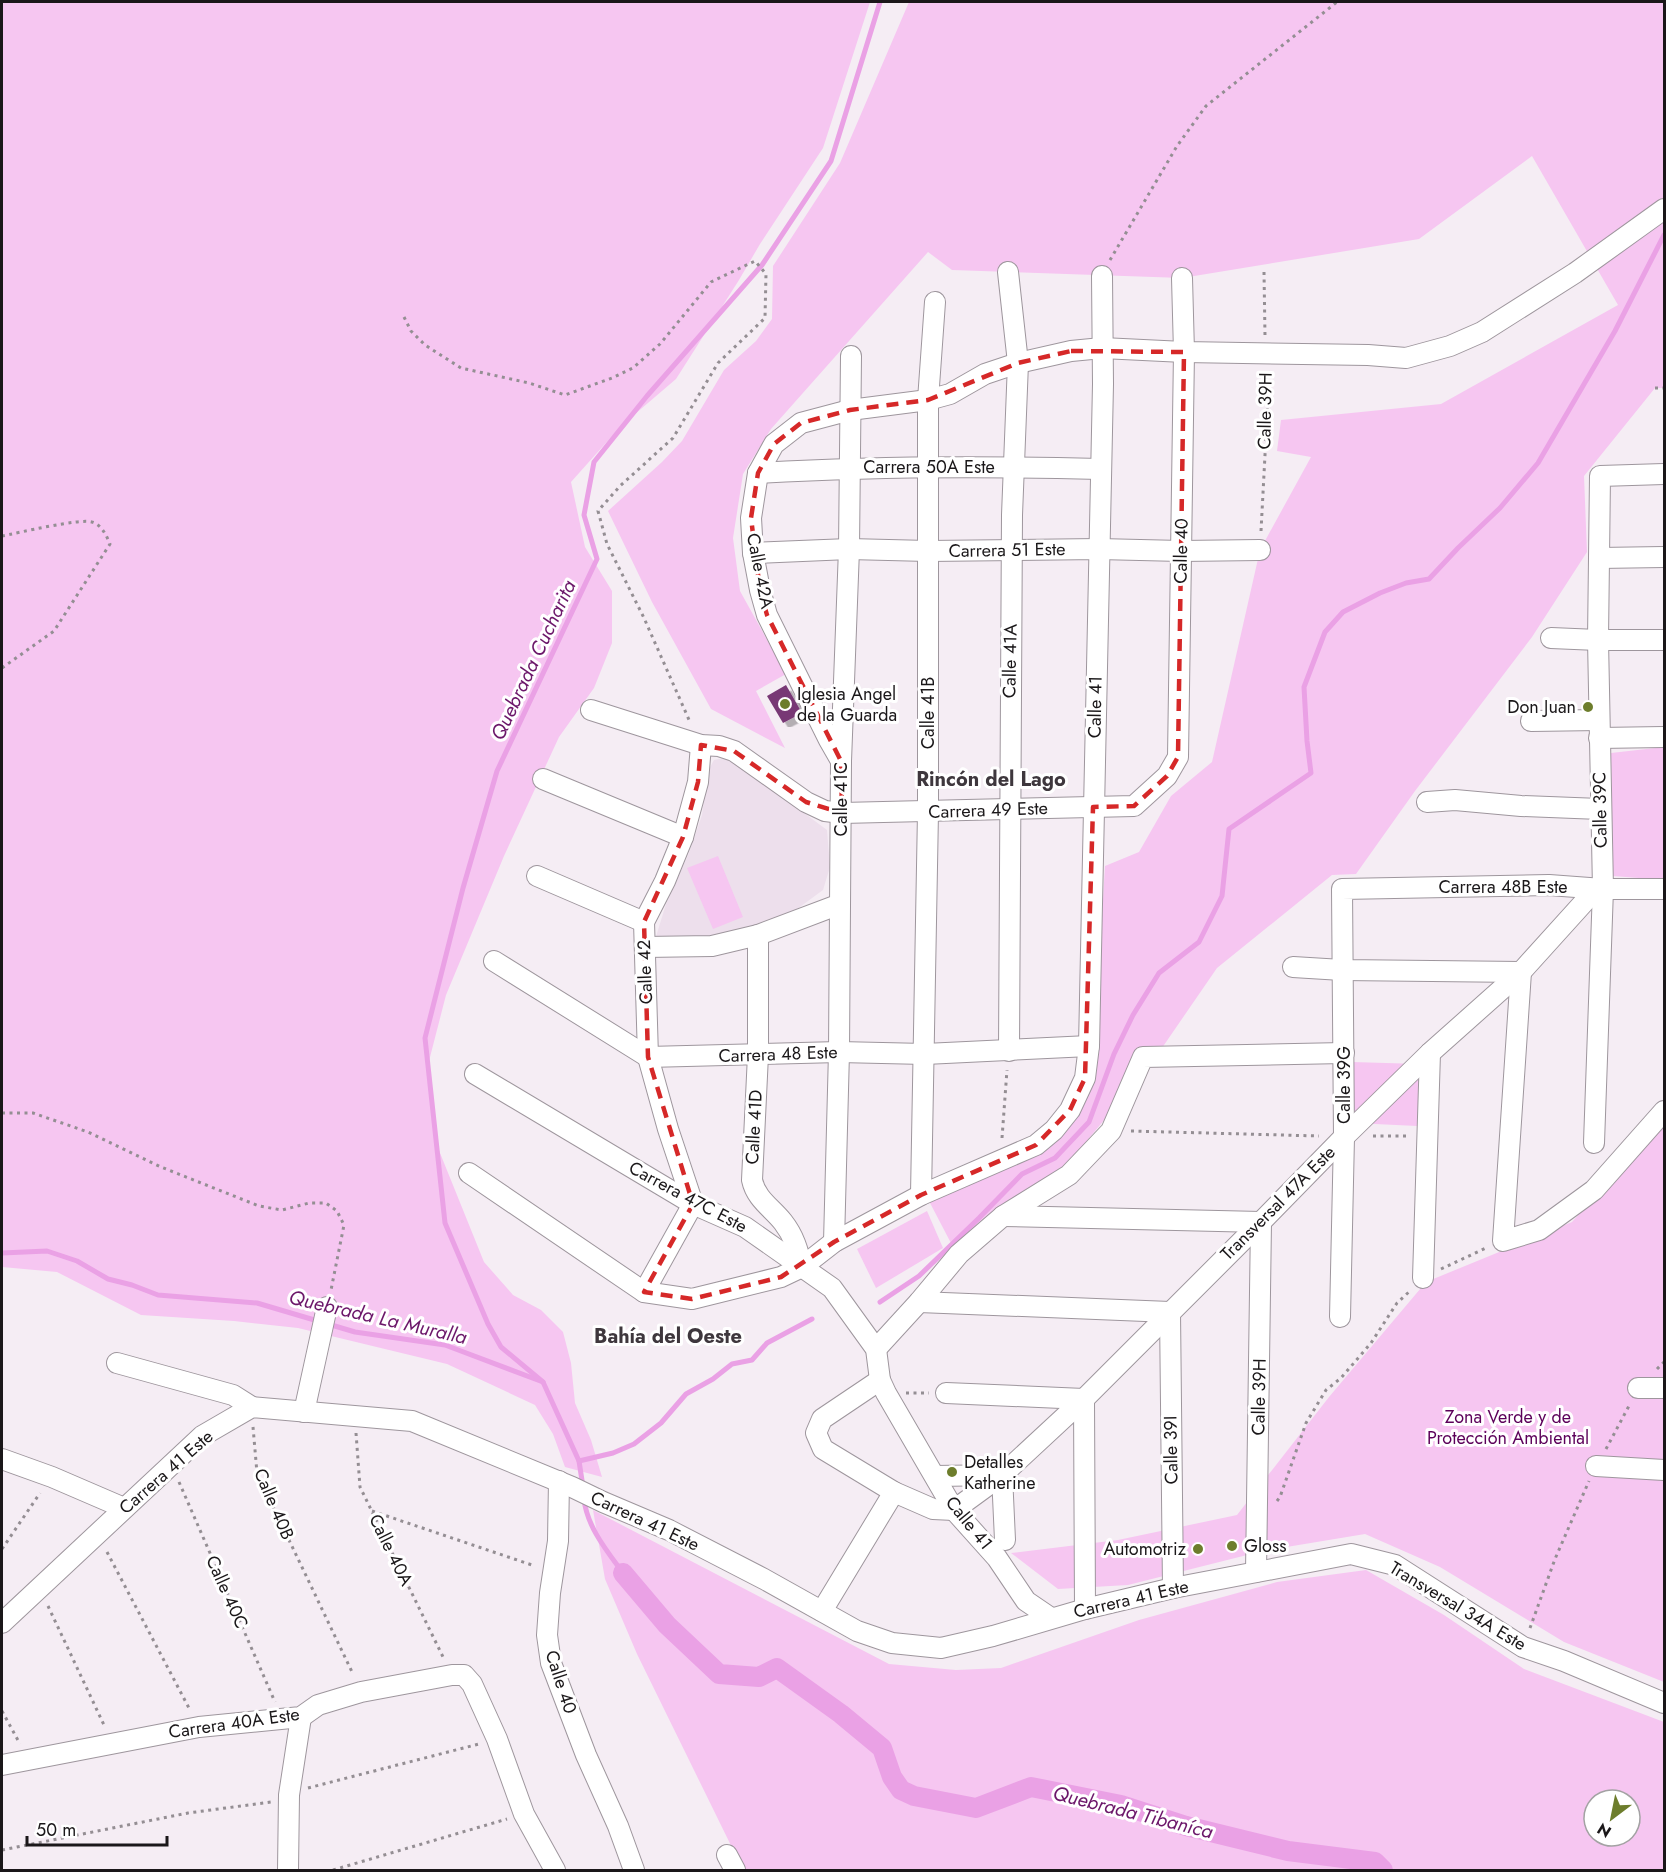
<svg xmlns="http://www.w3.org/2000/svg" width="1666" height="1872" font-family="Jost,sans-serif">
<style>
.built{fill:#eddfec}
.green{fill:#f6c6f1;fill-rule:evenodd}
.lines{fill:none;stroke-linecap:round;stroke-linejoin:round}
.stream{stroke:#eaa1e5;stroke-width:5}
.canal{stroke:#eaa1e5;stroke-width:20}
.building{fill:#783775;filter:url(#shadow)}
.minor-casing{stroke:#9e969d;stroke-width:22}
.path{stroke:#948e93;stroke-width:3;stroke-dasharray:3 4.5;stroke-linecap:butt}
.minor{stroke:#fff;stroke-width:20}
.marked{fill:none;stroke:#d62828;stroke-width:4.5;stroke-dasharray:12 8;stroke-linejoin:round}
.poi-dot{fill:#6d7d2c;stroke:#fff;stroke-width:2}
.labels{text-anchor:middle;stroke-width:6;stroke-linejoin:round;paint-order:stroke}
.street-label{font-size:18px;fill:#1a1719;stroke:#fff}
.poi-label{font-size:18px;fill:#1a1719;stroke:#fff;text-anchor:start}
.park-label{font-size:18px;fill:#5c005a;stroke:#fff}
.water-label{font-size:20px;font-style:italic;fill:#6c176a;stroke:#fff}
.neighbourhood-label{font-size:20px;font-weight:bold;fill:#3e373d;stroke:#fff}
</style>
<defs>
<filter id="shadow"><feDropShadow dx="5.5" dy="5.5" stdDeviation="0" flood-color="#0004"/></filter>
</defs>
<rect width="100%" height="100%" fill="#f5edf4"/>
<polygon class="built" points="725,758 761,781 827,830 830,867 823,890 793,912 759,927 708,938 654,943 666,904 689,853 702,815 708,771 714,760"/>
<g class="green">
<polygon points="2,2 870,2 823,148 760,244 739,280 676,379 621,426 571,482 585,547 612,591 612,643 594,688 559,737 504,856 446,995 429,1061 438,1148 484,1262 513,1295 541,1310 563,1332 571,1363 575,1403 591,1440 602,1477 565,1467 553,1434 535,1405 447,1364 298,1328 234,1321 141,1315 57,1272 2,1267"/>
<polygon points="909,2 1664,2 1664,388 1655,388 1584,476 1587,552 1532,637 1415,791 1356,874 1332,875 1217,968 1153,1061 1066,1166 953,1247 929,1201 1028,1157 1092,1083 1105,866 1139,852 1171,796 1212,762 1260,550 1311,457 1277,451 1281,420 1441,404 1618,305 1532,156 1419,239 1182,278 952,270 928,252 771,429 743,474 733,538 740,591 786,674 756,691 785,748 711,709 652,602 608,511 662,462 682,441 724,370 756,341 772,319 773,266 840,163"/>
<polygon points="1664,747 1664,880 1613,876 1611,753"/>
<polygon points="718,856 743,917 713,929 687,868"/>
<polygon points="1352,1062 1420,1064 1417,1126 1354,1123"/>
<polygon points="1664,1117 1664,1682 1564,1642 1440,1567 1365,1534 1263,1551 1128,1585 1058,1589 1011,1553 1118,1540 1237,1515 1329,1397 1426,1282 1572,1222"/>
<polygon points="927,1211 943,1248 876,1288 857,1249"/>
<path d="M593,1510L889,1664L956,1670L1001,1668L1139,1620L1277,1582L1366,1570L1444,1615L1524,1669L1664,1722V1870H743L637,1654L605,1579ZM1594,1800H1630V1836H1594Z"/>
</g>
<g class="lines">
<g class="stream">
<polyline points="2,1253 47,1251 77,1261 108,1279 132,1285 158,1295 257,1303 355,1332 445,1345 543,1382 579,1461 583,1487"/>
<polyline points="880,1302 919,1276 979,1218 1022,1174 1055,1158 1089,1122 1114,1054 1133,1015 1159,973 1199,942 1222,896 1229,829 1311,773 1307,741 1304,687 1325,632 1343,612 1380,593 1406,583 1429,579 1458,548 1500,508 1538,463 1615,331 1664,235"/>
<polyline points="543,1382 501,1347 488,1324 445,1223 425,1038 463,888 497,771 597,559 584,515 594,462 647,396 762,265 831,161 880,2"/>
<polyline points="579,1461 613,1453 634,1444 661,1423 686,1394 713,1379 732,1364 752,1360 767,1343 812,1319"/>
<path d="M584,1499C587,1527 607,1551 623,1573"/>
</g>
<polyline class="canal" points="623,1573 667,1625 719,1674 759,1677 777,1668 841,1714 882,1748 892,1777 901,1790 914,1796 976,1808 1031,1787 1121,1805 1186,1826 1288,1851 1375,1862 1383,1870"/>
</g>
<polygon class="building" points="786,685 802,713 783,723 767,696"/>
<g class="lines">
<defs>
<g id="minor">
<polyline points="1008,272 1018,363 1012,515 1009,1051"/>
<path d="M758,473C872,466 986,466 1100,469"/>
<polyline points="753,553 849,549 928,551 1099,549 1181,551 1260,550"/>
<polyline points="1599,558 1664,557"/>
<polyline points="1551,638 1598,640 1664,640"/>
<polyline points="591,710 701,745 719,746 734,751 806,802 825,811 842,813 1134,806 1167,776 1178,757 1184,352 1182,278"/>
<polyline points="1531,721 1599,720"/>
<polyline points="1599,738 1664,737"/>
<polyline points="841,761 829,740 767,615 760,590 753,553 751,518 758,473 774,444 801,423 850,410 928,400 950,394 985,374 1018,363 1071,351 1102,348 1184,352 1368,355 1406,358 1450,346 1482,332 1575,273 1664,209"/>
<polyline points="543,779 683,837"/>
<polyline points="1427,802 1455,800 1521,806 1600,809"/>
<polyline points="537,876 644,922"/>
<path d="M758,935V1055L752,1180C756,1199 772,1208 783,1222C794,1236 798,1250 802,1267"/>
<polyline points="645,947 712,946 758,935 840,904"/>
<polyline points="494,961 648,1057 839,1052 925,1054 1089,1046"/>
<polyline points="1293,967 1342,970 1521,972 1503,1241 1539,1230 1594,1190 1664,1111"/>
<polyline points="475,1074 693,1204 745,1227 832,1288 876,1349 880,1380 886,1393 954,1510 997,1558 1026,1601 1051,1618"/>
<polyline points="1594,1143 1603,889 1598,640 1600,476 1664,474"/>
<polyline points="469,1173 644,1292 692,1299 781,1277 802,1267 834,1242 921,1195 1036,1145 1054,1130 1070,1110 1085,1078 1089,1046 1103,384 1102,276"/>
<polyline points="921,1195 928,812 928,400 935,302"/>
<polyline points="1003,1216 1261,1222 1256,1572"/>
<polyline points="834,1242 839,1052 841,761 849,549 851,356"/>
<polyline points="1423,1278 1430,1053"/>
<polyline points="644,1292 693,1204 668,1129 648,1057 644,922 665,881 683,837 698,782 701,745"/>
<polyline points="919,1302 1170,1312 1173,1588"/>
<polyline points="1340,1317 1344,1137 1342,889 1549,885 1603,889 1664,889"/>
<polyline points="876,1349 919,1302 959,1254 1003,1216 1069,1175 1111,1131 1143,1057 1344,1053"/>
<polyline points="117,1363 233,1395 252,1407"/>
<polyline points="880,1380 822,1419 816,1433 823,1449 894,1492 933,1509 954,1510 1002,1475 1084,1399 1261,1222 1344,1137 1430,1053 1521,972 1596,889"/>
<polyline points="1638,1388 1664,1388"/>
<polyline points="946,1393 1084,1399 1085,1609"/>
<polyline points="304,1412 327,1307"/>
<polyline points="2,1459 52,1477 124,1508"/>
<polyline points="1596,1466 1664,1470"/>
<polyline points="935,1476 1002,1475 1005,1540"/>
<polyline points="559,1481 558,1541 550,1593 547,1635 551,1663 586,1755 618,1826 634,1870"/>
<polyline points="822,1611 894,1492"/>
<polyline points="2,1623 202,1436 252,1407 412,1421 572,1487 603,1502 669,1530 764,1579 857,1631 892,1643 941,1648 993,1636 1085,1609 1173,1588 1351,1554 1395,1565 1523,1647 1564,1661 1664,1703"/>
<polyline points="2,1765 199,1727 301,1717 318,1705 361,1692 452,1675 464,1675 472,1684 497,1739 524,1814 555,1870"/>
<polyline points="727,1855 735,1870"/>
<polyline points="288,1870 289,1795 301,1717"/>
</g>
</defs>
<use href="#minor" class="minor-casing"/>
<g class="path">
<polyline points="1110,260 1177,146 1206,106 1337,2"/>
<polyline points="1264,272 1265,336"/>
<polyline points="404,317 411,331 425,345 461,368 529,383 565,395 612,378 633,368 660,344 711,282 755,261 766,274 765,318 718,363 673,438 620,486 598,511 607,544 644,618 690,722"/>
<polyline points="1655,388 1664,388"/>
<polyline points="1261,531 1268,398 1266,373"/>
<path d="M2,536C18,533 80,518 92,522C102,525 106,535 110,544L54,631L2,668"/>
<polyline points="2,1113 33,1113 88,1132 161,1167 259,1206 282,1210 309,1203 326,1203 337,1211 344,1225 331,1290"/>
<polyline points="1131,1131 1319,1136"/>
<polyline points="1373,1136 1409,1136"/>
<polyline points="1002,1138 1007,1070"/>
<polyline points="1441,1269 1486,1248"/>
<polyline points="1657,1369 1664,1362"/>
<polyline points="906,1393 929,1393"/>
<polyline points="253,1427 257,1473 353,1674"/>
<polyline points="356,1433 360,1487 444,1659"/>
<polyline points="1606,1449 1630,1404"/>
<polyline points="179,1482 275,1702"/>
<polyline points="1277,1501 1280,1497 1306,1423 1326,1390 1341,1378 1371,1343 1397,1303 1411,1290"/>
<polyline points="372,1511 535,1566"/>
<polyline points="2,1549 40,1493"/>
<polyline points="107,1552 190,1710"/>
<polyline points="48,1606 104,1725"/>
<polyline points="1530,1628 1555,1559 1589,1481"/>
<polyline points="2,1711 20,1744"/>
<polyline points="308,1788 479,1744"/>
<polyline points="2,1850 188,1813 271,1802"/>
<polyline points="333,1870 507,1819"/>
</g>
<use href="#minor" class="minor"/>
</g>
<path class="marked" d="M1071,351L1184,352L1178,757L1167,776L1134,806L1093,807L1085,1078L1070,1110L1036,1145L921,1195L834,1242L781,1277L692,1299L644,1292L693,1204L648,1057L644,922L683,837L698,782L701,745L734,751L806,802L842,813L841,761L767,615L760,590L751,518L758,473L774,444L801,423L850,410L928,400L1018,363Z"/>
<g class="poi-dot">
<circle cx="785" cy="704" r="6"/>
<circle cx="1588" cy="707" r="6"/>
<circle cx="952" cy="1472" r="6"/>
<circle cx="1232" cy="1546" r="6"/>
<circle cx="1198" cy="1549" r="6"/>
</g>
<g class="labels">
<g class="street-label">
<text transform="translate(1265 411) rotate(-89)" y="6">Calle 39H</text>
<text x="929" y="473">Carrera 50A Este</text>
<text transform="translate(1007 550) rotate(-1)" y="6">Carrera 51 Este</text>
<text transform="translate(1181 551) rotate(-89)" y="6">Calle 40</text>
<text transform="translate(760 571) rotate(79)" y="6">Calle 42A</text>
<text transform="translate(1010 661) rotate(-89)" y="6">Calle 41A</text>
<text transform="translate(1095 707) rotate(-89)" y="6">Calle 41</text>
<text transform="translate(928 713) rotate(-90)" y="6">Calle 41B</text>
<text transform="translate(841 799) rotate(-90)" y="6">Calle 41C</text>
<text transform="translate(988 810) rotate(-2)" y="6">Carrera 49 Este</text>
<text transform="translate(1600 810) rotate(-91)" y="6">Calle 39C</text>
<text x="1503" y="893">Carrera 48B Este</text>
<text transform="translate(645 972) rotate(-92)" y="6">Calle 42</text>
<text transform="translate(778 1054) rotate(-2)" y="6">Carrera 48 Este</text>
<text transform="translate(1344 1085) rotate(-90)" y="6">Calle 39G</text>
<text transform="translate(754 1127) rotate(-87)" y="6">Calle 41D</text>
<text transform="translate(688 1197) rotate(28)" y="6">Carrera 47C Este</text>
<text transform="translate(1278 1203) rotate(-45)" y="6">Transversal 47A Este</text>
<text transform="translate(1259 1397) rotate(-89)" y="6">Calle 39H</text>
<text transform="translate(1171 1450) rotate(-91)" y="6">Calle 39I</text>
<text transform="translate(166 1472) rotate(-41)" y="6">Carrera 41 Este</text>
<text transform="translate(274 1504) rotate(67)" y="6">Calle 40B</text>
<text transform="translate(645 1521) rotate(25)" y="6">Carrera 41 Este</text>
<text transform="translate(969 1523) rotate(51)" y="6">Calle 41</text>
<text transform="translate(391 1550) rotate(64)" y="6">Calle 40A</text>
<text transform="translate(227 1592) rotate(66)" y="6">Calle 40C</text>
<text transform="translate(1131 1599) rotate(-13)" y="6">Carrera 41 Este</text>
<text transform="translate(1458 1606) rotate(31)" y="6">Transversal 34A Este</text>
<text transform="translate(561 1682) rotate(72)" y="6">Calle 40</text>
<text transform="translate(234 1723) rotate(-8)" y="6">Carrera 40A Este</text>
</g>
<g class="poi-label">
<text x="797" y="700">Iglesia Angel<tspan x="797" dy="21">de la Guarda</tspan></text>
<text x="1576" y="713" text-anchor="end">Don Juan</text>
<text x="964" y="1468">Detalles<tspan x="964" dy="21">Katherine</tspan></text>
<text x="1244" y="1552">Gloss</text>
<text x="1186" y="1555" text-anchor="end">Automotriz</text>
</g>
<g class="park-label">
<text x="1508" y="1423">Zona Verde y de<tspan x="1508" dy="21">Protección Ambiental</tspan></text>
</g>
<g class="water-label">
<text transform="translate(533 660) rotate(-65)" y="7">Quebrada Cucharita</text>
<text transform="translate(378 1317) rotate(13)" y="7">Quebrada La Muralla</text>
<text transform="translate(1133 1812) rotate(14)" y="7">Quebrada Tibaníca</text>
</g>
<g class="neighbourhood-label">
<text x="991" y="786">Rincón del Lago</text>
<text x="668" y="1343">Bahía del Oeste</text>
</g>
</g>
<rect width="1666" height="1872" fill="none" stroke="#1a1719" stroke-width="6"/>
<g transform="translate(1612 1818) rotate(212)"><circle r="28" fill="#ffffff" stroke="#a3a2a3" stroke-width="1.5"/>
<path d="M0-4.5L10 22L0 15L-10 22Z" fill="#6d7d2c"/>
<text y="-9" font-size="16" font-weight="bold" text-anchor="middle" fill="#1a1719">N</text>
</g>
<path d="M27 1836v9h140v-9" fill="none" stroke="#1a1719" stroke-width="3"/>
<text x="36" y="1836" font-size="18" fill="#1a1719" stroke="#ffffff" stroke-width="4.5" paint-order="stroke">50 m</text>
</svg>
